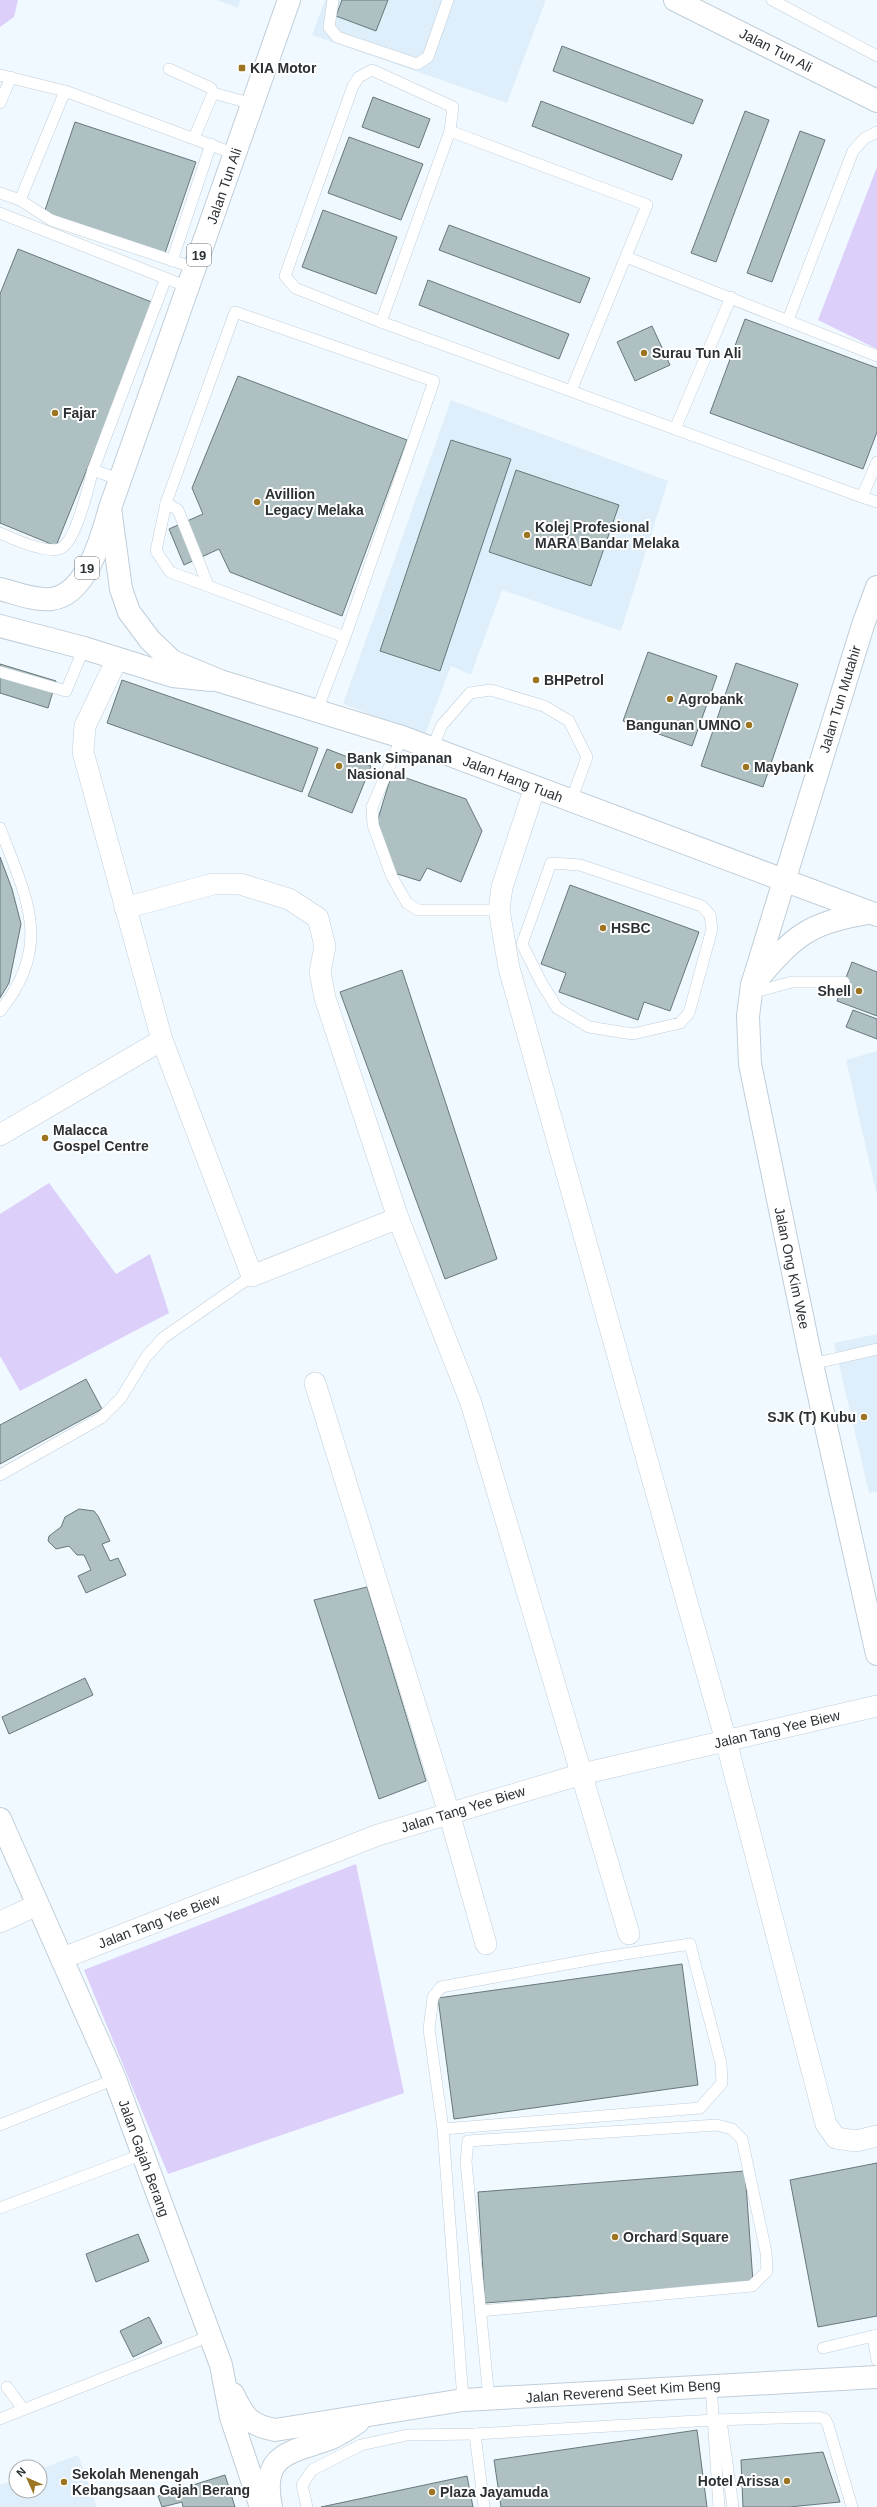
<svg xmlns="http://www.w3.org/2000/svg" width="877" height="2507" font-family="Arial,sans-serif">
<style>
.built{fill:#deeffb}
.green{fill:#dccffa}
.building{fill:#aec0c2;stroke:#67787a}
.lines{fill:none;stroke-linecap:round;stroke-linejoin:round}
.lane-casing{stroke:#c0ced8;stroke-width:12}
.street-casing{stroke:#c0ced8;stroke-width:22}
.secondary-casing{stroke:#c0ced8;stroke-width:24}
.primary-casing{stroke:#c0ced8;stroke-width:24}
.lane{stroke:#fff;stroke-width:11}
.street{stroke:#fff;stroke-width:21}
.secondary{stroke:#fff;stroke-width:22}
.primary{stroke:#fff;stroke-width:22}
.poi-dot{fill:#9d7522;stroke:#fff;stroke-width:1.5}
.labels{text-anchor:middle;stroke-width:4;stroke-linejoin:round;paint-order:stroke}
.shield{fill:#fff;stroke:#6b6f72;stroke-width:1}
.shield-label{font-size:13px;font-weight:bold;fill:#2b3135}
.street-label{font-size:14px;fill:#2b3135;stroke:#fff}
.poi-label{font-size:14px;font-weight:bold;fill:#2b3135;stroke:#fff;text-anchor:start}
</style>
<rect width="100%" height="100%" fill="#f0f9ff"/>
<g class="built">
<polygon points="216,0 240,0 238,8"/>
<polygon points="325,0 546,0 507,103 312,35"/>
<polygon points="451,400 668,481 621,631 502,590 471,675 451,666 425,735 343,704"/>
<polygon points="877,1051 877,1196 846,1060"/>
<polygon points="877,1334 877,1492 869,1493 834,1343"/>
<polygon points="78,2455 97,2507 0,2507 0,2485 16,2479 16,2491 40,2491 40,2469"/>
</g>
<g class="green">
<polygon points="0,0 18,0 14,17 0,27"/>
<polygon points="877,167 877,349 818,320"/>
<polygon points="49,1183 116,1274 150,1254 169,1313 20,1391 0,1356 0,1214"/>
<polygon points="356,1864 404,2093 168,2174 84,1970"/>
</g>
<g class="building">
<polygon points="342,0 388,0 376,31 336,16"/>
<polygon points="562,46 703,100 693,124 553,71"/>
<polygon points="373,97 430,119 419,148 362,127"/>
<polygon points="541,101 682,155 672,180 532,126"/>
<polygon points="745,111 769,120 716,262 691,253"/>
<polygon points="75,122 196,162 165,253 44,213"/>
<polygon points="800,131 825,140 772,282 747,273"/>
<polygon points="349,137 423,164 401,220 328,193"/>
<polygon points="323,210 397,237 376,294 302,267"/>
<polygon points="449,225 590,278 580,303 439,250"/>
<polygon points="18,249 154,303 56,546 0,523 0,294"/>
<polygon points="428,280 569,334 559,359 419,305"/>
<polygon points="745,319 877,368 877,432 863,469 710,413"/>
<polygon points="652,326 670,365 635,381 617,342"/>
<polygon points="238,376 407,440 342,616 230,572 219,549 184,565 169,529 203,514 192,488"/>
<polygon points="451,440 511,459 440,671 380,651"/>
<polygon points="516,470 619,505 591,586 489,552"/>
<polygon points="648,652 717,676 692,746 623,721"/>
<polygon points="736,663 798,684 763,787 701,766"/>
<polygon points="0,664 56,681 48,708 0,693"/>
<polygon points="122,680 318,748 302,792 107,723"/>
<polygon points="327,749 371,766 352,813 308,796"/>
<polygon points="392,773 466,799 482,831 461,882 427,868 420,881 394,873 377,822"/>
<polygon points="0,857 12,889 21,924 9,983 0,998"/>
<polygon points="570,885 699,932 670,1011 644,1002 638,1020 559,992 566,973 541,964"/>
<polygon points="852,962 877,972 877,1016 837,1001"/>
<polygon points="402,970 497,1259 445,1279 340,992"/>
<polygon points="853,1010 877,1019 877,1039 846,1027"/>
<polygon points="86,1379 102,1409 0,1464 0,1425"/>
<polygon points="79,1509 94,1511 98,1516 110,1541 102,1544 110,1561 118,1558 126,1575 86,1593 78,1576 91,1570 84,1555 77,1555 69,1546 56,1549 48,1541 49,1536 61,1527 65,1517"/>
<polygon points="367,1587 426,1781 379,1799 314,1600"/>
<polygon points="85,1678 93,1695 9,1734 2,1717"/>
<polygon points="682,1964 698,2085 454,2119 438,1998"/>
<polygon points="877,2163 877,2316 818,2327 790,2180"/>
<polygon points="745,2171 753,2282 485,2303 478,2192"/>
<polygon points="138,2234 149,2261 96,2282 86,2254"/>
<polygon points="149,2317 162,2343 133,2357 120,2331"/>
<polygon points="697,2430 707,2507 501,2507 494,2460"/>
<polygon points="823,2452 840,2502 789,2507 743,2507 741,2460"/>
<polygon points="225,2475 235,2507 183,2507 182,2502 162,2507 158,2496"/>
<polygon points="467,2476 473,2507 321,2507"/>
</g>
<g class="lines">
<defs>
<g id="lane">
<polyline points="333,0 329,27 337,37 417,64 428,57 448,0"/>
<polyline points="772,0 877,56"/>
<polyline points="169,69 211,88 213,93 194,138"/>
<polyline points="0,75 65,91 235,154"/>
<polyline points="65,91 20,200 51,220 195,268"/>
<polyline points="213,93 253,104"/>
<polyline points="0,103 11,77"/>
<polyline points="0,193 20,200"/>
<polyline points="0,213 188,287"/>
<polyline points="626,257 877,356"/>
<polyline points="172,261 211,144"/>
<polyline points="788,320 853,151 865,138 877,132"/>
<polyline points="381,322 450,131"/>
<polyline points="571,391 647,205 450,131 453,107 372,70 359,77 353,86 285,276 295,288 381,322 862,497 877,502"/>
<polyline points="675,429 731,297"/>
<polyline points="93,470 166,278"/>
<polyline points="862,497 877,462"/>
<polyline points="166,503 178,510 208,585"/>
<path d="M0,533C13,539 45,553 59,549C76,544 88,487 93,470L121,480"/>
<polyline points="0,672 66,691 84,648"/>
<polyline points="317,710 345,637 434,381 235,312 166,503 156,551 170,572 345,637"/>
<polyline points="402,737 372,807 373,825 392,877 407,903 418,910 499,910"/>
<polyline points="432,748 442,725 470,693 491,690 544,706 569,721 587,757 571,801"/>
<path d="M0,828C26,897 54,945 0,1011"/>
<polygon points="551,863 580,865 702,906 710,915 712,929 689,1013 680,1023 633,1034 589,1027 557,1008 541,982 522,944"/>
<polyline points="751,993 792,982 844,982"/>
<polyline points="812,1364 877,1349"/>
<polyline points="0,1475 101,1418 121,1398 146,1357 163,1338 252,1276"/>
<polyline points="0,2125 115,2079"/>
<polyline points="443,2129 700,2108 722,2083 721,2063 690,1944 605,1957 441,1987 433,1997 429,2029 443,2129 463,2400"/>
<polyline points="0,2208 143,2154"/>
<polyline points="480,2311 752,2286 767,2271 766,2252 742,2139 732,2129 717,2125 468,2141 466,2162 489,2399"/>
<polyline points="873,2336 877,2360"/>
<polyline points="823,2348 877,2335"/>
<polyline points="711,2385 719,2507"/>
<polyline points="7,2387 23,2409"/>
<polyline points="0,2419 210,2336"/>
<polyline points="721,2420 733,2507"/>
<polyline points="475,2434 484,2507"/>
<polyline points="307,2507 302,2485 312,2470 361,2445 407,2435 475,2434 714,2420 818,2417 825,2419 828,2425 852,2507"/>
</g>
<g id="street">
<polyline points="117,659 85,726 83,752 162,1040 252,1276 398,1218"/>
<polyline points="535,787 502,887 499,910 509,968 726,1741 826,2124 836,2138 856,2141 877,2136"/>
<polyline points="125,908 213,884 240,884 289,899 318,918 325,946 320,972 325,998 398,1218 471,1403 629,1934"/>
<polyline points="0,1135 162,1040"/>
<polyline points="315,1383 449,1813 486,1944"/>
<polyline points="0,1922 37,1905"/>
<polyline points="63,1958 378,1835 582,1774 877,1706"/>
</g>
<g id="secondary">
<polyline points="877,587 863,625 752,985 748,1016 750,1064 812,1364 877,1654"/>
<polyline points="0,626 84,648 173,676 211,680"/>
<polyline points="0,1819 115,2079 221,2365 231,2417 261,2507"/>
<path d="M233,2394C244,2417 249,2425 275,2430L463,2400L877,2377"/>
<path d="M271,2507C260,2453 290,2453 329,2439C339,2435 349,2428 358,2422"/>
</g>
<g id="primary">
<polyline points="675,0 877,101"/>
<polyline points="110,508 121,589 129,612 150,640 172,661 220,681 402,737 877,915"/>
<path d="M0,589C16,593 35,601 51,599C87,595 102,536 110,508L289,0"/>
<path d="M752,985C794,937 804,924 868,913"/>
</g>
</defs>
<use href="#lane" class="lane-casing"/>
<use href="#street" class="street-casing"/>
<use href="#secondary" class="secondary-casing"/>
<use href="#primary" class="primary-casing"/>
<use href="#lane" class="lane"/>
<use href="#street" class="street"/>
<use href="#secondary" class="secondary"/>
<use href="#primary" class="primary"/>
</g>
<g class="poi-dot">
<rect x="238" y="64" width="8" height="8" rx="2"/>
<circle cx="644" cy="353" r="4"/>
<circle cx="55" cy="413" r="4"/>
<circle cx="257" cy="502" r="4"/>
<circle cx="527" cy="535" r="4"/>
<circle cx="536" cy="680" r="4"/>
<circle cx="670" cy="699" r="4"/>
<circle cx="749" cy="725" r="4"/>
<circle cx="339" cy="766" r="4"/>
<circle cx="746" cy="767" r="4"/>
<circle cx="603" cy="928" r="4"/>
<circle cx="859" cy="991" r="4"/>
<circle cx="45" cy="1138" r="4"/>
<circle cx="864" cy="1417" r="4"/>
<circle cx="615" cy="2237" r="4"/>
<circle cx="787" cy="2481" r="4"/>
<circle cx="64" cy="2482" r="4"/>
<circle cx="432" cy="2492" r="4"/>
</g>
<g class="labels">
<g class="shield">
<rect x="187" y="244" width="24" height="22" rx="3"/>
<rect x="75" y="557" width="24" height="22" rx="3"/>
</g>
<g class="shield-label">
<text x="199" y="260">19</text>
<text x="87" y="573">19</text>
</g>
<g class="street-label">
<text transform="translate(776 50) rotate(27)" y="5">Jalan Tun Ali</text>
<text transform="translate(224 186) rotate(-71)" y="5">Jalan Tun Ali</text>
<text transform="translate(840 699) rotate(-73)" y="5">Jalan Tun Mutahir</text>
<text transform="translate(513 779) rotate(21)" y="5">Jalan Hang Tuah</text>
<text transform="translate(792 1268) rotate(78)" y="5">Jalan Ong Kim Wee</text>
<text transform="translate(777 1729) rotate(-13)" y="5">Jalan Tang Yee Biew</text>
<text transform="translate(463 1809) rotate(-17)" y="5">Jalan Tang Yee Biew</text>
<text transform="translate(159 1921) rotate(-21)" y="5">Jalan Tang Yee Biew</text>
<text transform="translate(144 2158) rotate(70)" y="5">Jalan Gajah Berang</text>
<text transform="translate(623 2391) rotate(-4)" y="5">Jalan Reverend Seet Kim Beng</text>
</g>
<g class="poi-label">
<text x="250" y="73">KIA Motor</text>
<text x="652" y="358">Surau Tun Ali</text>
<text x="63" y="418">Fajar</text>
<text x="265" y="499">Avillion<tspan x="265" dy="16">Legacy Melaka</tspan></text>
<text x="535" y="532">Kolej Profesional<tspan x="535" dy="16">MARA Bandar Melaka</tspan></text>
<text x="544" y="685">BHPetrol</text>
<text x="678" y="704">Agrobank</text>
<text x="741" y="730" text-anchor="end">Bangunan UMNO</text>
<text x="347" y="763">Bank Simpanan<tspan x="347" dy="16">Nasional</tspan></text>
<text x="754" y="772">Maybank</text>
<text x="611" y="933">HSBC</text>
<text x="851" y="996" text-anchor="end">Shell</text>
<text x="53" y="1135">Malacca<tspan x="53" dy="16">Gospel Centre</tspan></text>
<text x="856" y="1422" text-anchor="end">SJK (T) Kubu</text>
<text x="623" y="2242">Orchard Square</text>
<text x="72" y="2479">Sekolah Menengah<tspan x="72" dy="16">Kebangsaan Gajah Berang</tspan></text>
<text x="779" y="2486" text-anchor="end">Hotel Arissa</text>
<text x="440" y="2497">Plaza Jayamuda</text>
</g>
</g>
<g transform="translate(28 2479) rotate(315)"><circle r="19" fill="#ffffff" stroke="#aaadae"/>
<path d="M0-3L7 15L0 10L-7 15Z" fill="#9d7522"/>
<text y="-6" font-size="11" font-weight="bold" text-anchor="middle" fill="#2b3135">N</text>
</g>
</svg>
